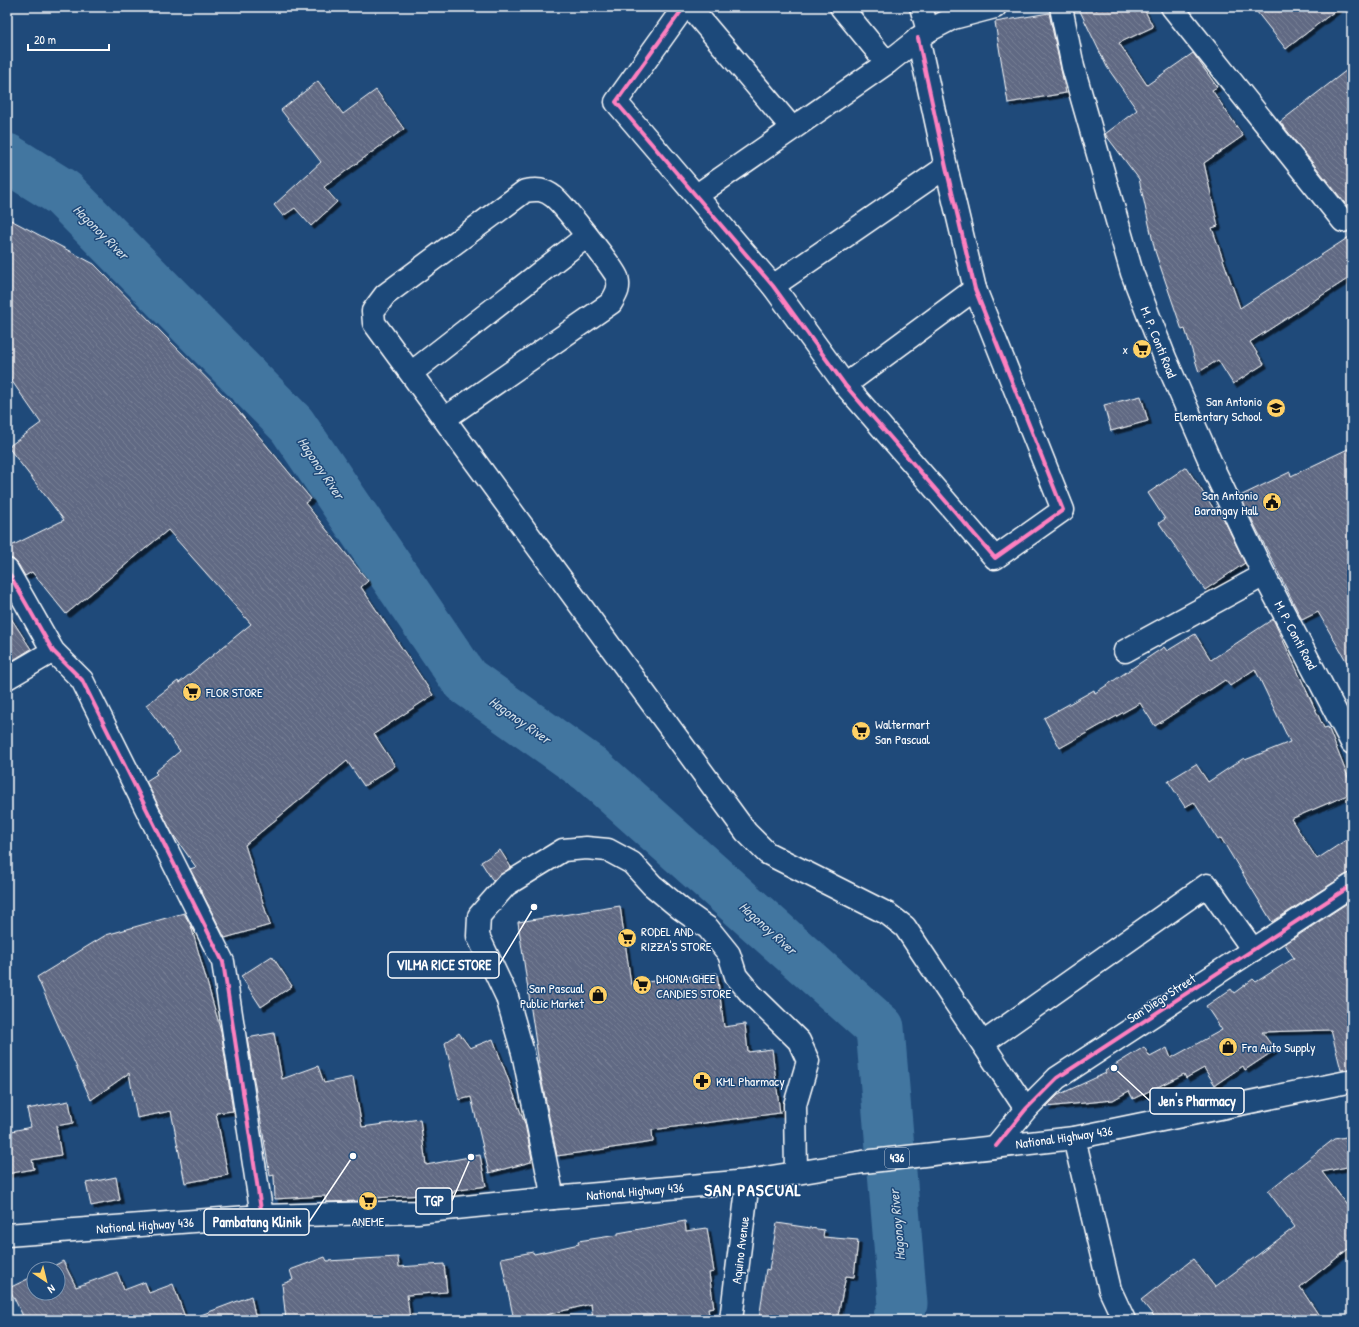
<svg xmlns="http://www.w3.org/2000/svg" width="1359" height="1327" font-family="'Patrick Hand',sans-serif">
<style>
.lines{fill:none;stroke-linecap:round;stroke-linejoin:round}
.river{stroke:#4376a0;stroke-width:49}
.building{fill:url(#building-back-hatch);stroke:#fff;filter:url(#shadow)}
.minor-casing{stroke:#fff;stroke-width:25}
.major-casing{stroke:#fff;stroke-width:25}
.minor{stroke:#1f4a7a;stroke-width:22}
.major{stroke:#1f4a7a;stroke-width:22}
.cycleway-casing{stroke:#1f4a7a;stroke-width:6}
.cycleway{stroke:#ff80c0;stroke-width:4}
.labels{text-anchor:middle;stroke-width:3;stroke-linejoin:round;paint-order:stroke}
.shield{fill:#1f4a7a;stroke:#bcc9d7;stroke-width:1}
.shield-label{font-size:12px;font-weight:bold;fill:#fff}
.street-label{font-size:13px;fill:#fff;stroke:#1f4a7a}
.poi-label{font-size:13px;fill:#fff;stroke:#1f4a7a;text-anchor:start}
.water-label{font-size:14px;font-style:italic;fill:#d0dde7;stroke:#1f4a7a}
.district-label{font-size:17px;font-weight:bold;letter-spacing:1px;fill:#fff;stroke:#1f4a7a}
.leader{fill:none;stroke:#fff;stroke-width:1.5}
.callout-dot{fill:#fff;stroke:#1f4a7a;stroke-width:1.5}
.callout{fill:#1f4a7a;stroke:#fff;stroke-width:1.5}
.callout-label{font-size:14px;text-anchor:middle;font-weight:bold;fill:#fff}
</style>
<defs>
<pattern id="building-back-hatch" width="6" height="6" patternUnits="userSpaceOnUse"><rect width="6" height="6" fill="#606983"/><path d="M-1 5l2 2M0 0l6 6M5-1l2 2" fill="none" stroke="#788096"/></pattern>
<filter id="shadow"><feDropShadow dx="3.5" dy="3.5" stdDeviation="0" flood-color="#0009"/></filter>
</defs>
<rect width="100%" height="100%" fill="#1f4a7a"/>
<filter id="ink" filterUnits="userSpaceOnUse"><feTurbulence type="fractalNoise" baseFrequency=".025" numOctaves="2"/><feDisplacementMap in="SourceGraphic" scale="8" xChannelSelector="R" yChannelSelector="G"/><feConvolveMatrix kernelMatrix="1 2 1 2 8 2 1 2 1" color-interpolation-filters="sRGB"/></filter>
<g filter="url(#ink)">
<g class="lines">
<polyline class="river" points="7,158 63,193 292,425 465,680 590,769 880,1028 903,1304 897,1320"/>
</g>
<g class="building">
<polygon points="1078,7 1094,7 1096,10 1102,7 1143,7 1153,27 1119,43 1147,85 1193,53 1217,87 1212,90 1243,136 1204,163 1218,226 1212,228 1240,308 1352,235 1352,276 1250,342 1264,364 1233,384 1218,360 1199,372 1185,329 1182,330 1155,251 1139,179 1105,134 1137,110 1107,67"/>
<polygon points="1253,7 1340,7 1286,49"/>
<polygon points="1049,13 1066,93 1008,103 995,22"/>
<polygon points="1352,66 1352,212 1280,122"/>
<polygon points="318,81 343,114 376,90 404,129 324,187 337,202 311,226 295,208 283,216 274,205 321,162 281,110"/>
<polygon points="7,218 94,264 234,406 311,499 305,503 368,581 361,587 433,695 374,734 395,766 364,786 347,761 245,845 270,925 225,938 190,869 196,867 172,833 146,781 157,774 155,772 180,751 146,705 178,681 179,683 251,624 168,530 66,614 32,572 25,576 18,564 13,559 7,558 7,548 64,520 8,447 41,423 7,374"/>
<polygon points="1141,396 1148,421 1111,431 1104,405"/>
<polygon points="1352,447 1352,671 1318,612 1302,620 1240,496 1290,472 1291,476"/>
<polygon points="1186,467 1214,509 1218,507 1245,563 1205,590 1159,523 1165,519 1148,493"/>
<polygon points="7,612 31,649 7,664"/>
<polygon points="1273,619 1324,728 1328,727 1352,787 1352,793 1291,819 1317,859 1352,836 1352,873 1345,875 1272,922 1221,838 1218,840 1194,802 1185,807 1168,781 1196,764 1208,782 1244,758 1245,760 1290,742 1255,669 1230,686 1225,680 1155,726 1140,703 1060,748 1044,718 1094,690 1095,693 1164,647 1167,651 1195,634 1211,660"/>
<polygon points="500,850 511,867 493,881 481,862"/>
<polygon points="1352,900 1352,1069 1341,1070 1331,1030 1262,1032 1275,1050 1245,1070 1243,1066 1215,1085 1204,1068 1186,1078 1184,1074 1133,1099 1129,1091 1113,1100 1046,1107 1058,1095 1106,1073 1105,1071 1144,1047 1150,1057 1167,1048 1171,1058 1222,1030 1206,1006 1231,989 1234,993 1253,979 1256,982 1294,958 1285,944"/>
<polygon points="620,906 631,984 717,973 724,1027 745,1024 748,1052 772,1049 780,1113 652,1130 653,1142 557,1156 541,1077 518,922"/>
<polygon points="184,913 191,926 221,1031 233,1111 216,1113 228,1175 185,1183 171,1111 137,1118 129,1073 91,1100 37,977 106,935"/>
<polygon points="272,956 292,986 261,1007 241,976"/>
<polygon points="274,1033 282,1079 318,1066 324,1083 353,1077 362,1127 420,1119 426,1165 480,1155 486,1186 454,1191 454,1193 359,1199 359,1201 326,1202 325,1196 275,1199 274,1175 270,1176 247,1038"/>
<polygon points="459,1033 470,1048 493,1039 525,1124 532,1159 531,1160 531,1162 489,1173 471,1097 459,1100 445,1043"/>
<polygon points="69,1101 73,1123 56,1126 61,1155 32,1160 34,1169 7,1174 7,1132 31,1127 27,1109"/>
<polygon points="1352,1136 1352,1166 1322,1172 1352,1211 1352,1246 1300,1287 1322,1320 1157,1320 1141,1300 1193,1259 1215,1287 1295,1227 1268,1191 1334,1139"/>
<polygon points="116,1177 120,1200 91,1206 86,1183"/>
<polygon points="685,1221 686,1231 707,1228 714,1272 709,1273 714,1308 708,1309 710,1320 593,1320 591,1304 546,1315 547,1320 514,1320 501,1258 533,1252 534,1254 579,1244 578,1241 618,1235 618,1233"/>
<polygon points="777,1223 824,1230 823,1237 858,1240 854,1277 846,1276 837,1320 759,1320 766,1269 769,1270"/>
<polygon points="325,1257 327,1261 398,1257 399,1267 444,1264 447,1292 407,1295 410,1320 286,1320 282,1284 293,1280 290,1270"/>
<polygon points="63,1261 76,1287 117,1272 124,1290 145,1282 149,1293 173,1284 186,1320 25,1320 9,1288 34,1276 34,1293 58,1293 58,1269 48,1269"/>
<polygon points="251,1296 256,1320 193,1320 193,1318"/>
</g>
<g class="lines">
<defs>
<g id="minor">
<polyline points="684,7 616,102 773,286 845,385 995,558 1063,510 975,289 946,167 918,38"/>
<polyline points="690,7 792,128"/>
<polyline points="841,7 887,63"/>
<polyline points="921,7 928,31"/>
<polyline points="1061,7 1073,67 1132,273 1165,358 1213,468 1264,575 1352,743"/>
<polyline points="1172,7 1343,221"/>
<polyline points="697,195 887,63 928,31 953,18 995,7"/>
<polyline points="773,286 946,167"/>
<polyline points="411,373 587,236"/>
<polyline points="845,385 975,289"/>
<path d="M444,419L611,303C617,293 620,288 617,277C616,271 562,203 554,197C544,189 537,189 525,191L385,295L373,311L374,323L746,832L767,853L888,914L905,927L1026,1109"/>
<polyline points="7,570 53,651 82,680 223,962 262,1216"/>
<polyline points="1125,651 1264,575"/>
<polyline points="7,678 53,651"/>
<polyline points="983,1043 1207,885 1253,950"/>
<polyline points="1074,1138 1110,1290 1124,1320"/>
<polyline points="996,1146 1026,1109 1057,1078 1352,885"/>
<polyline points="553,1198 523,1053 507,997 478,936 479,916 506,885 563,850 586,848 608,850 632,863 652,885 681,909 708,928 729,954 736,976 751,994 799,1041 808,1061 795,1105 796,1172"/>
</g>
<g id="major">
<polyline points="7,1235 262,1216 417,1212 553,1198 748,1181 863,1162 1074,1138 1352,1081"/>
<polyline points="731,1320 748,1181"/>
</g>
</defs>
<use href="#minor" class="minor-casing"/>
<use href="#major" class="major-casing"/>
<use href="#minor" class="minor"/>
<use href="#major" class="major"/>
<defs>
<g id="cycleway">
<polyline points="684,7 616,102 773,286 845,385 995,558 1063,510 975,289 946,167 918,38"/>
<polyline points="7,570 53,651 82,680 223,962 262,1216"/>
<polyline points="996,1146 1026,1109 1057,1078 1352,885"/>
</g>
</defs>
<use href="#cycleway" class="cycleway-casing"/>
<use href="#cycleway" class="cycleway"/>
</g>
</g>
<defs>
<symbol id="supermarket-disc" viewBox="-11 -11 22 22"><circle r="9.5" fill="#ffd166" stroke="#1f4a7a"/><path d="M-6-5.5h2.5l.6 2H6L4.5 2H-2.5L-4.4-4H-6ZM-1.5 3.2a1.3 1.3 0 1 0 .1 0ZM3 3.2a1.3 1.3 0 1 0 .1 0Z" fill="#111"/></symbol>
<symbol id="school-disc" viewBox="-11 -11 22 22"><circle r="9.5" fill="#ffd166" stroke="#1f4a7a"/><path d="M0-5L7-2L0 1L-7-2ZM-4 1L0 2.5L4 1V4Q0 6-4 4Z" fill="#111"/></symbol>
<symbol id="civic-disc" viewBox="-11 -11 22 22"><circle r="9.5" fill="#ffd166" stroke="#1f4a7a"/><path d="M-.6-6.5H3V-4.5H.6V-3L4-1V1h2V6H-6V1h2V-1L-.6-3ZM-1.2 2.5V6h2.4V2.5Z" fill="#111"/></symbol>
<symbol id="shop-disc" viewBox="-11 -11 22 22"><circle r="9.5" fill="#ffd166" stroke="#1f4a7a"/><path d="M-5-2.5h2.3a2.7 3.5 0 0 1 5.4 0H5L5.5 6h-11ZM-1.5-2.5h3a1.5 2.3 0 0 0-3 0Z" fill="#111"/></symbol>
<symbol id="pharmacy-disc" viewBox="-11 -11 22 22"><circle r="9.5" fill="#ffd166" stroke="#1f4a7a"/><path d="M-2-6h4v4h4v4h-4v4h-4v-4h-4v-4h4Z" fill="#111"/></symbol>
</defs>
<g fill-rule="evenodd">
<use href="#supermarket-disc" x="1131" y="338" width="22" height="22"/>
<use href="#school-disc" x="1265" y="397" width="22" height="22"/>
<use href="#civic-disc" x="1261" y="491" width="22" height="22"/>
<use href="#supermarket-disc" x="181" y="681" width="22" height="22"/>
<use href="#supermarket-disc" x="850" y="720" width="22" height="22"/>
<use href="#supermarket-disc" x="616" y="927" width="22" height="22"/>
<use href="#supermarket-disc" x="631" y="974" width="22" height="22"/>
<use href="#shop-disc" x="587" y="984" width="22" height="22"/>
<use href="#shop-disc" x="1217" y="1036" width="22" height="22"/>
<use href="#pharmacy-disc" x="691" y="1070" width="22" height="22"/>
<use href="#supermarket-disc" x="357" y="1190" width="22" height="22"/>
</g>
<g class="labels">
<rect class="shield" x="885" y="1148" width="24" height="20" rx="3"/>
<g class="shield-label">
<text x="897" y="1162">436</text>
</g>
<g class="street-label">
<text transform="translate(1159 342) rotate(68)" y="5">M. P. Conti Road</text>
<text transform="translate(1296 635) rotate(62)" y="5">M. P. Conti Road</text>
<text transform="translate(1161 998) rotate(-33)" y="5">San Diego Street</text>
<text transform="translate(1064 1137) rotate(-8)" y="5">National Highway 436</text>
<text transform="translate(635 1191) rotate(-5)" y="5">National Highway 436</text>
<text transform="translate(145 1225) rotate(-4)" y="5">National Highway 436</text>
<text transform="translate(740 1250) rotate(-83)" y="5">Aquino Avenue</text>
</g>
<g class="poi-label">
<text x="1128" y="354" text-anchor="end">x</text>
<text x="1262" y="406" text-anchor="end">San Antonio<tspan x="1262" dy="15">Elementary School</tspan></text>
<text x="1258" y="500" text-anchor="end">San Antonio<tspan x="1258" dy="15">Barangay Hall</tspan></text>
<text x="206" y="697">FLOR STORE</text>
<text x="875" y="729">Waltermart<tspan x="875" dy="15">San Pascual</tspan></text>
<text x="641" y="936">RODEL AND<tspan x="641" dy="15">RIZZA'S STORE</tspan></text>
<text x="656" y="983">DHONA GHEE<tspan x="656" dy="15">CANDIES STORE</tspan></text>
<text x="584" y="993" text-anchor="end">San Pascual<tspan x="584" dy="15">Public Market</tspan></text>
<text x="1242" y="1052">Fra Auto Supply</text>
<text x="716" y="1086">KML Pharmacy</text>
<text x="368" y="1226" text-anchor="middle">ANEME</text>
</g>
<g class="water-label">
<text transform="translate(101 232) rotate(45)" y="5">Hagonoy River</text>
<text transform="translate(321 468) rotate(56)" y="5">Hagonoy River</text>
<text transform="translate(520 720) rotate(35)" y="5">Hagonoy River</text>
<text transform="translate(768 928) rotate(42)" y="5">Hagonoy River</text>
<text transform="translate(897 1225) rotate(-95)" y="5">Hagonoy River</text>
</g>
<g class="district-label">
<text x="753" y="1196">SAN PASCUAL</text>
</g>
</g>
<path class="leader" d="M534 907L499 965M1114 1068L1150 1101M471 1157L452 1201M353 1156L309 1222"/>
<g class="callout-dot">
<circle cx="534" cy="907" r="4"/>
<circle cx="1114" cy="1068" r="4"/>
<circle cx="471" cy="1157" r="4"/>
<circle cx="353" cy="1156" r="4"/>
</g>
<g class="callout">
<rect x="388" y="952" width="111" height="26" rx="4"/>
<rect x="1150" y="1088" width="94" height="26" rx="4"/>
<rect x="416" y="1188" width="36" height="26" rx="4"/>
<rect x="204" y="1209" width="105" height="26" rx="4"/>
</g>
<g class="callout-label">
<text x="444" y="970">VILMA RICE STORE</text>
<text x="1197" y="1106">Jen's Pharmacy</text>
<text x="434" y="1206">TGP</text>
<text x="257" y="1227">Pambatang Klinik</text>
</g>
<rect width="1359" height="1327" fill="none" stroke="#1f4a7a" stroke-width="24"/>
<rect x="12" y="12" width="1335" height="1303" fill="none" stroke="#fff" stroke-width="1.5" filter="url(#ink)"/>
<g transform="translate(46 1281) rotate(145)"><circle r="19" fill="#1f4a7a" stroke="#7992af"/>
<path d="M0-3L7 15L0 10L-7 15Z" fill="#ffd166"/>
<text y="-6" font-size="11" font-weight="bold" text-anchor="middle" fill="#ffffff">N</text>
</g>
<path d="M28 44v6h81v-6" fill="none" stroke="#ffffff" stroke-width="2"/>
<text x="34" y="44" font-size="12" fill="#ffffff" stroke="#1f4a7a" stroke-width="3" paint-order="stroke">20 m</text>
</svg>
